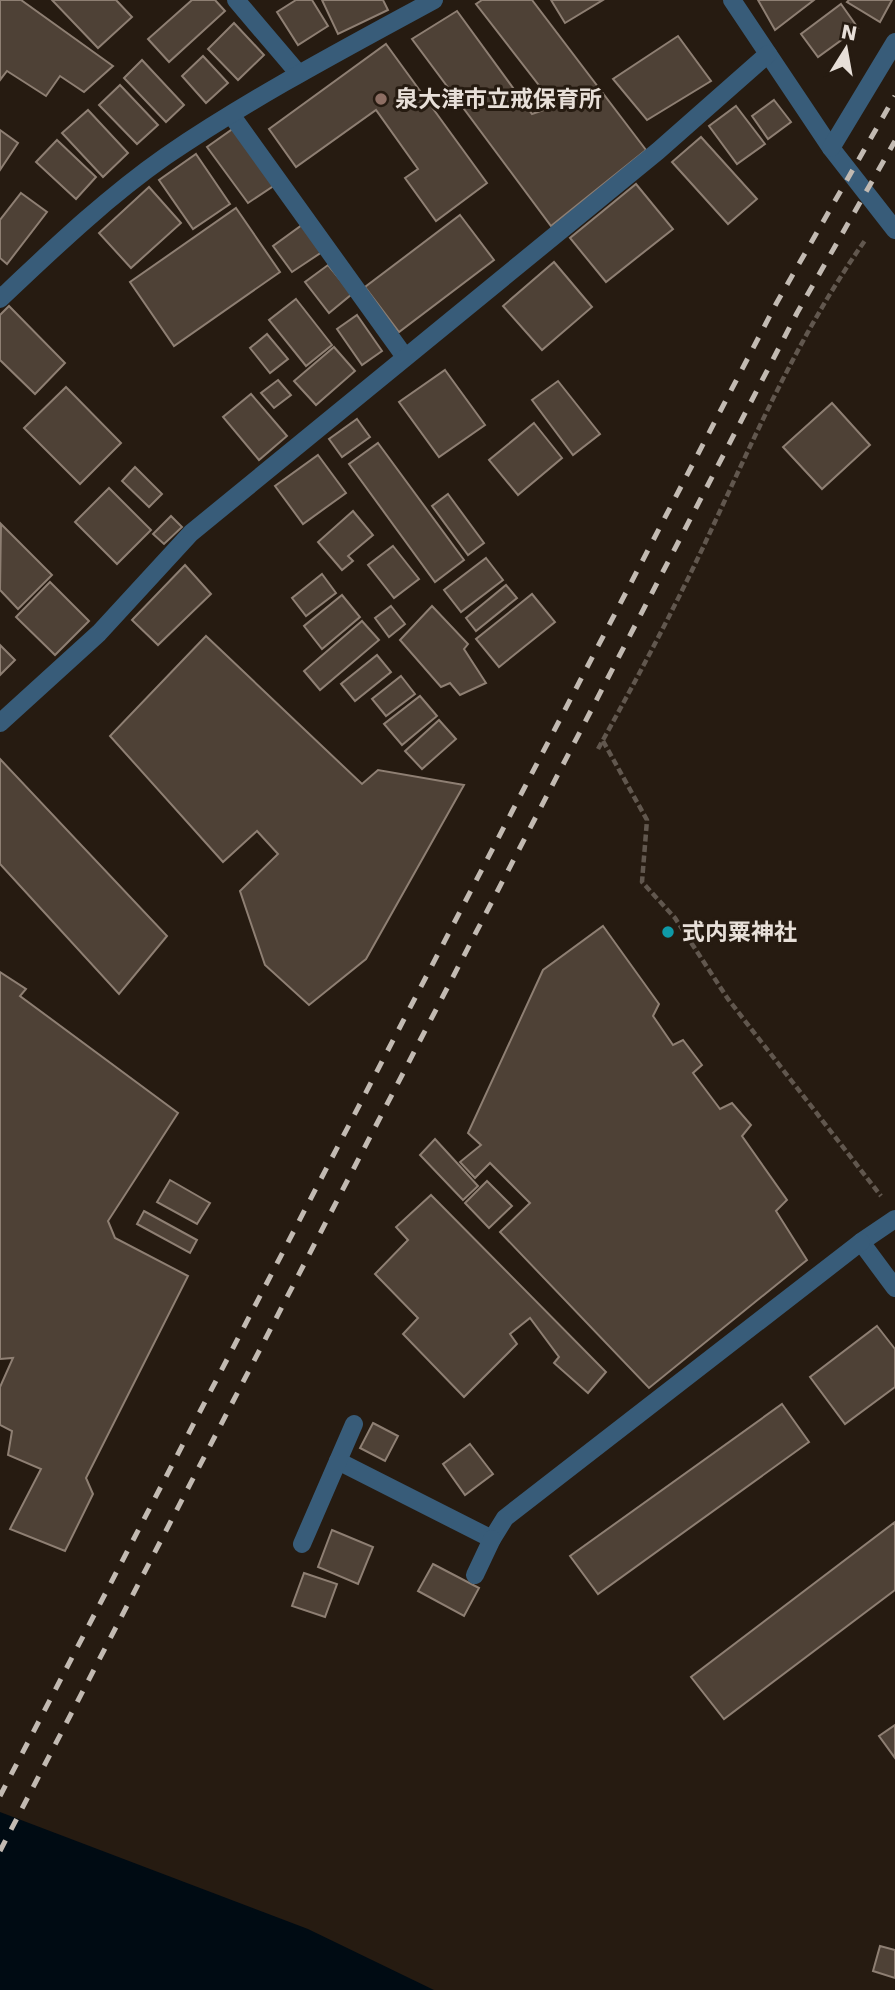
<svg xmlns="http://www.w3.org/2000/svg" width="895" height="1990" font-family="'DejaVu Sans','Noto Sans JP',sans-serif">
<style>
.water{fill:#000b13}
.building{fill:#4e4136;stroke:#8e7f73;stroke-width:2}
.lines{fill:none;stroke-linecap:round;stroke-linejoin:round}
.path{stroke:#61574e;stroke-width:4.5;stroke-dasharray:7 3.5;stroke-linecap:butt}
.street{stroke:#385c79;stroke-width:18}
.rail{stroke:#c2bab2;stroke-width:5;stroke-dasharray:12 12;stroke-linecap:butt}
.education-dot{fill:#8d6e63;stroke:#261b11;stroke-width:2.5}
.culture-dot{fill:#0f9aa8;stroke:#261b11;stroke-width:2.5}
.labels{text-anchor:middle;stroke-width:6;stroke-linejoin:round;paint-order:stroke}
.poi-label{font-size:23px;font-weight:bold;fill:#e7dfd8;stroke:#261b11;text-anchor:start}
</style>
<rect width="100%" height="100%" fill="#261b11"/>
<polygon class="water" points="0,1812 308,1929 434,1990 0,1990"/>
<g class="building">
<polygon points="0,0 21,0 113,66 84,92 60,76 46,96 7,71 0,80"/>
<polygon points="52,0 116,0 132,17 98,48"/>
<polygon points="192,0 215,0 225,11 169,62 148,39"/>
<polygon points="296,0 312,0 328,26 298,45 277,12"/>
<polygon points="322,0 383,0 388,10 338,34"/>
<polygon points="482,0 532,0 646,150 551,226 412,39 457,11 532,114 555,106 476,4"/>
<polygon points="551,0 603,0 565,23"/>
<polygon points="758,0 814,0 775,30"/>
<polygon points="849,0 892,0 880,22 847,2"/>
<polygon points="841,4 858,28 818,57 801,34"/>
<polygon points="234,23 264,55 238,80 208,49"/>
<polygon points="678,36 711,81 647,120 613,79"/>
<polygon points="386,44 487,183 436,221 405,178 418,169 376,110 296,167 269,129"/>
<polygon points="203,56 228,83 206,103 182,76"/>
<polygon points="142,60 184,105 166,122 124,78"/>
<polygon points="120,85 158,125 137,144 99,105"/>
<polygon points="774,100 791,122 768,139 752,116"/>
<polygon points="736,106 765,144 737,164 709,126"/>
<polygon points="88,110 128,153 103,177 62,133"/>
<polygon points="234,128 275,185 248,203 207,147"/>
<polygon points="0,130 18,143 0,170"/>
<polygon points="701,137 757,199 728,224 672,162"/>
<polygon points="57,140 96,177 76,199 36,162"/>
<polygon points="196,154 230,204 193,229 159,180"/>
<polygon points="636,184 673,229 606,282 570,238"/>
<polygon points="149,187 181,223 131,268 99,233"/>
<polygon points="21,193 47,212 7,264 0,258 0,220"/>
<polygon points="236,208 280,272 174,346 130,282"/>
<polygon points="460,215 494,260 399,332 365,287"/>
<polygon points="302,225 322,252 292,272 273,246"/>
<polygon points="554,262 592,307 542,350 503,306"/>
<polygon points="328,265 352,294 329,313 305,282"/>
<polygon points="296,299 332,345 306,366 269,320"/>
<polygon points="9,306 65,363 35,394 0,360 0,315"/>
<polygon points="357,315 382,351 362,365 337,329"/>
<polygon points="267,334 288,359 270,373 250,348"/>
<polygon points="334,347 355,371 316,405 294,381"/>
<polygon points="445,370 485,425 439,457 399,402"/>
<polygon points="278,380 291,395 274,408 261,393"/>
<polygon points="558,381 600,434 573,455 532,400"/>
<polygon points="66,387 121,443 80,484 24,428"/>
<polygon points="251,394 287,436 259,460 223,417"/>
<polygon points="832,403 870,445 822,489 783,447"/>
<polygon points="357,419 370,437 342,457 329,439"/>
<polygon points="534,423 562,458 518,495 489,460"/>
<polygon points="378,443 464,560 435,582 349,464"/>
<polygon points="318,455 346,493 303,524 275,486"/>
<polygon points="135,467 162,494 149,507 122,481"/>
<polygon points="109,488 151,530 117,564 75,522"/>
<polygon points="448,494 484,543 468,555 432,506"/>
<polygon points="353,511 373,535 348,556 353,561 342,570 318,542"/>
<polygon points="171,516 182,527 164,544 153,534"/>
<polygon points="1,524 52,575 18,609 0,590"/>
<polygon points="393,546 419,579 394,598 368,565"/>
<polygon points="486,558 503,580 461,612 444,590"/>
<polygon points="185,565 211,594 158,645 132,620"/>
<polygon points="322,574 336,593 306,616 292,598"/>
<polygon points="50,582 89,621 55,655 16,617"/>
<polygon points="506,585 517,598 476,631 466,618"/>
<polygon points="532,594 555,622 499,667 476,639"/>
<polygon points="342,595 360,617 322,649 304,626"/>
<polygon points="391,606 405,624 389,637 375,618"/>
<polygon points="432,606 468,644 464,649 486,683 460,695 450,683 441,687 400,640"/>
<polygon points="362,621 379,640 320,690 304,671"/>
<polygon points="206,636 362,784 378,770 464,785 366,959 309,1005 265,965 240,891 278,854 257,831 223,862 110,736"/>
<polygon points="0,645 15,660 0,675"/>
<polygon points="377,655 391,672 355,701 341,684"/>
<polygon points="401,676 415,694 386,716 372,699"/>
<polygon points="420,696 437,716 402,745 384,724"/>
<polygon points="439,720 456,739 422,769 405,751"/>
<polygon points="0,759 167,936 119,994 0,864"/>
<polygon points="603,926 659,1004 653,1016 673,1045 683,1040 702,1065 693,1073 720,1109 732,1103 751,1125 742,1136 787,1200 776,1211 807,1260 649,1388 500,1232 530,1203 490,1163 475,1178 460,1162 481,1145 468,1133 543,970"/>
<polygon points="0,972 26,989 20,996 178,1113 108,1221 115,1238 188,1276 86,1478 93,1494 65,1551 10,1529 41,1469 8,1455 12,1431 0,1425 0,1387 13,1358 0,1359"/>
<polygon points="435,1139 478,1186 463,1200 420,1155"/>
<polygon points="170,1180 210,1203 197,1224 157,1202"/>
<polygon points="487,1181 512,1206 489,1228 465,1203"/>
<polygon points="431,1195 606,1372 588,1393 554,1363 559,1357 530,1318 510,1334 517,1344 464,1397 403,1334 418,1318 375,1274 408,1240 396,1227"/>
<polygon points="144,1211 197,1240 190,1253 137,1224"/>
<polygon points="877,1326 895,1349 895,1387 845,1424 810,1377"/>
<polygon points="782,1404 809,1442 598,1594 570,1556"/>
<polygon points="373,1423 398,1436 385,1461 360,1448"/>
<polygon points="470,1444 493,1474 465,1495 443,1464"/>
<polygon points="895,1522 895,1590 724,1719 691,1677"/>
<polygon points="332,1530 373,1547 358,1584 318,1567"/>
<polygon points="433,1564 479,1588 464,1616 418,1591"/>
<polygon points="304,1573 337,1584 325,1617 292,1606"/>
<polygon points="895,1725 895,1758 879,1736"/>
<polygon points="880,1946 895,1950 895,1978 873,1971"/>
</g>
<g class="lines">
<g class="path">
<polyline points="603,741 647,820 642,882 675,918 728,999 881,1196"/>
<path d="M598,749C639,675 678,602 713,526C759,427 803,328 866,239"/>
</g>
<g class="street">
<polyline points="236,0 299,74"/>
<polyline points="732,0 831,148 895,230"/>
<polyline points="232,116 405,357"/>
<polyline points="831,148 895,42"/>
<path d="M0,299C53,249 106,198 166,156C251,98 344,49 434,0"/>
<polyline points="0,723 99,633 191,533 658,151 768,54"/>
<polyline points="895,1219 861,1242 895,1288"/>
<polyline points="338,1461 492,1539 505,1518 861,1242"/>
<polyline points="302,1544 354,1424"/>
<polyline points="475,1575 492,1539"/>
</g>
<g class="rail">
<polyline points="0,1796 776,304 895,96"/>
<polyline points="0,1851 797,313 895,141"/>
</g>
</g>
<circle class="education-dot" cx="381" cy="99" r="7"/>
<circle class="culture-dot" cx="668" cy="932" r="7"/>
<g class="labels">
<g class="poi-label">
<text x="395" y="107">泉大津市立戒保育所</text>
<text x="682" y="940">式内粟神社</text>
</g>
</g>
<g transform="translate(846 49) rotate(11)" stroke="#261b11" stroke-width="5" paint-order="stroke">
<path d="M0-5L12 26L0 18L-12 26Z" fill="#e7dfd8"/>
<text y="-10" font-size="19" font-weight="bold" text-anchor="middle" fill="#e7dfd8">N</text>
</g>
</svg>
